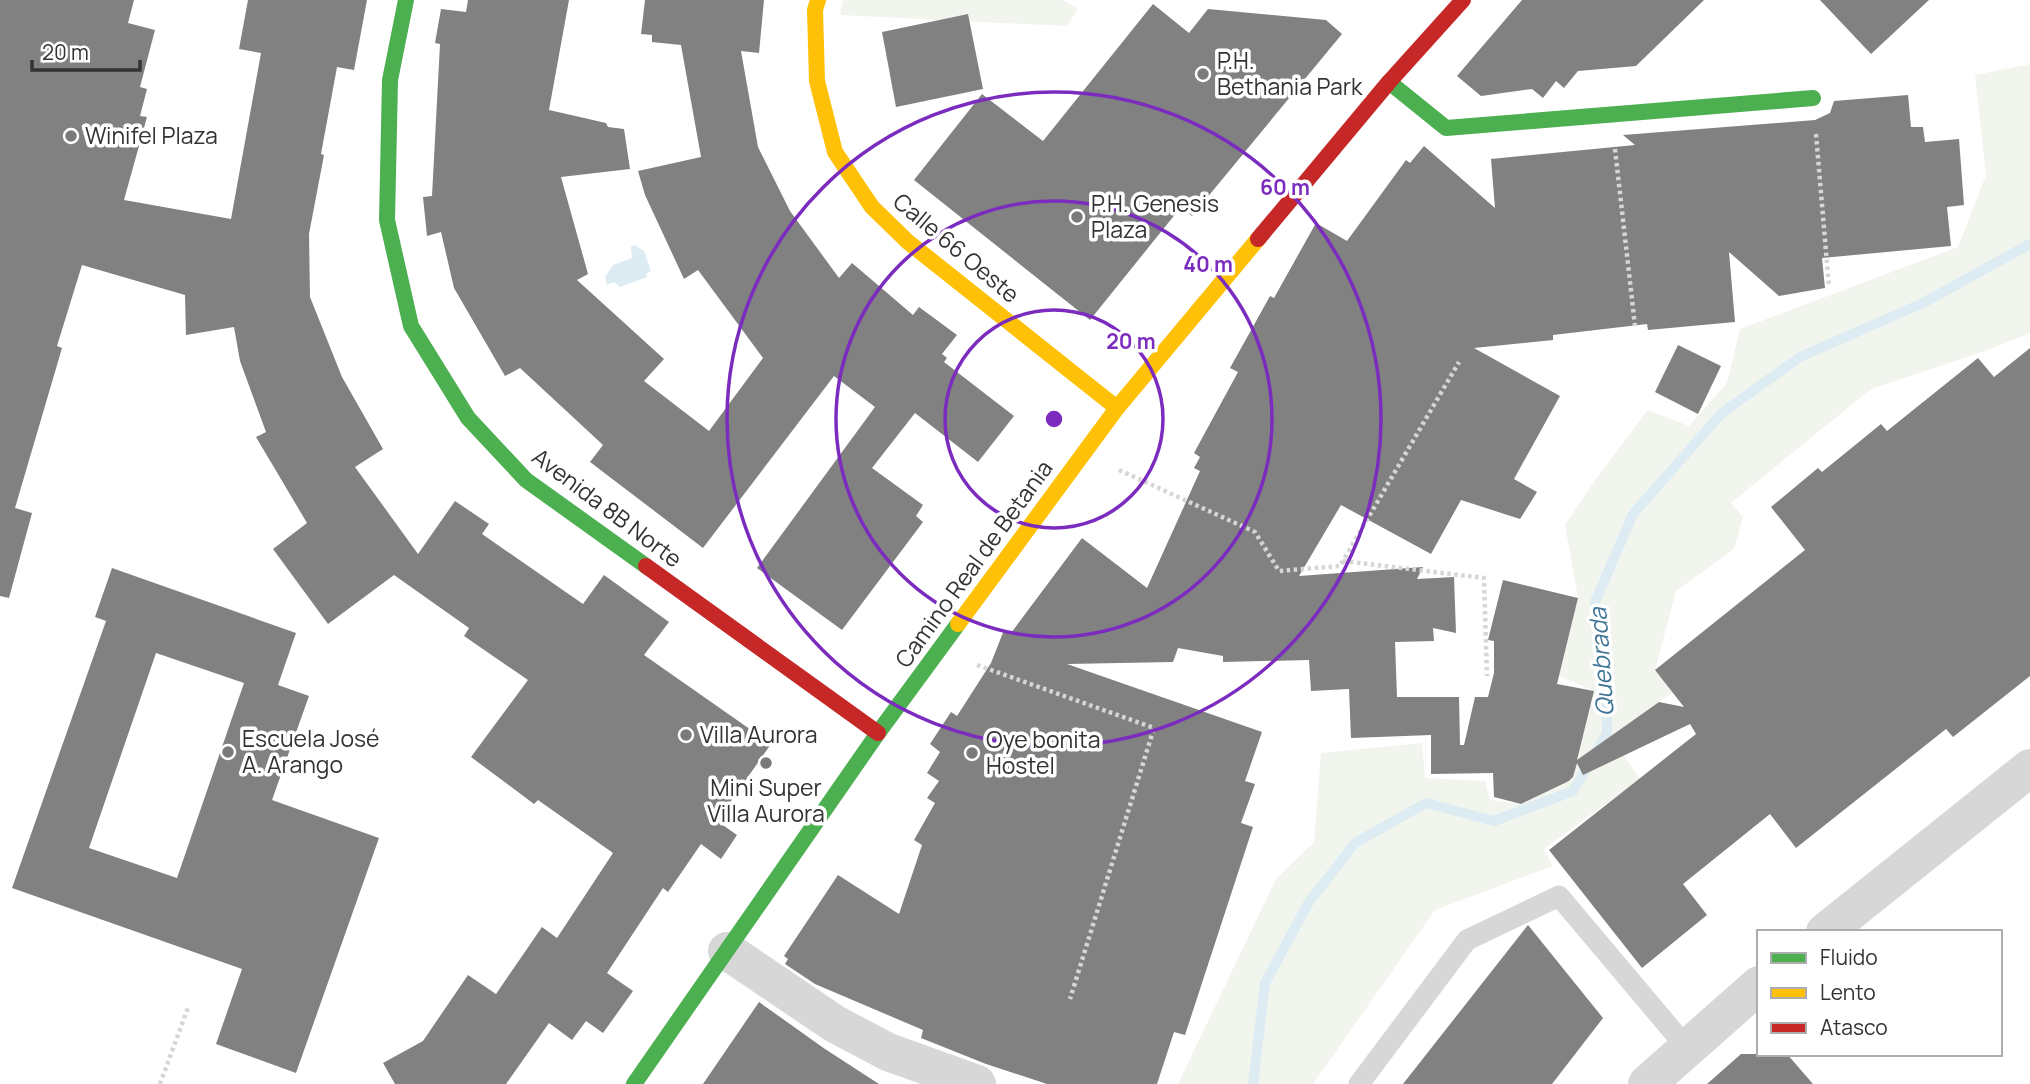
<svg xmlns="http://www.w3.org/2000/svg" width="2030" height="1084" font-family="Manrope,sans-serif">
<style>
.green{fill:#f1f5ed}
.water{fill:#ddebf3}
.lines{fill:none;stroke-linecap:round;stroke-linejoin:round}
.stream{stroke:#ddebf3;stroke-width:10}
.building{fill:#818181;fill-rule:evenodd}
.path{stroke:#d6d6d6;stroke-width:4.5;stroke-dasharray:3.5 3.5;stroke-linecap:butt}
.lane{stroke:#d7d7d7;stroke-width:21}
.street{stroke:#d7d7d7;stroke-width:38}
.fast{stroke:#4caf50;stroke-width:16}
.slow{stroke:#ffc107;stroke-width:16}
.jam{stroke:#c62828;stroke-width:16}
.ring{fill:none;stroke:#7b2cbf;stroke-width:3.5}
.poi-dot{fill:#7a7a7a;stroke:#fff;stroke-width:2.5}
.labels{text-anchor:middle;stroke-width:7;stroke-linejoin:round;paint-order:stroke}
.poi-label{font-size:23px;fill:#333;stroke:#fff;text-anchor:start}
.street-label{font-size:23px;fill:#333;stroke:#fff}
.water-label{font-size:24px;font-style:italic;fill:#3f7597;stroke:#fff}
.centre{fill:#7b2cbf;stroke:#fff;stroke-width:3.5}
.ring-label{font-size:21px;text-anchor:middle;font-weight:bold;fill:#7b2cbf;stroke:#fff;stroke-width:7;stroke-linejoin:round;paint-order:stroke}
</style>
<rect width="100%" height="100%" fill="#fff"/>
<g class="green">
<polygon points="843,0 1063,0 1078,9 1067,26 840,15"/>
<polygon points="2030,64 2030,333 1988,350 1871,389 1731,503 1743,517 1734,549 1676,591 1655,670 1673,692 1611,736 1640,779 1544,849 1553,866 1435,910 1313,1084 1178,1084 1276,879 1314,842 1321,753 1422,743 1425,778 1485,781 1490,800 1521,804 1572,780 1594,691 1559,676 1578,598 1565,525 1596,479 1648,410 1689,426 1727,383 1740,329 1958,247 1986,175 1975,75"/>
</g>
<polygon class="water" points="634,245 644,251 651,271 646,274 647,277 620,287 614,282 607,285 605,277 613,265 632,258 631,247"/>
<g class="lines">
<polyline class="stream" points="1253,1084 1265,983 1309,902 1355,843 1426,803 1494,821 1573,791 1607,733 1607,675 1595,602 1633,514 1722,413 1800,357 1923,303 2030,244"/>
</g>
<g class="building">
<polygon points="0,0 134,0 128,23 155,30 140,87 147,89 140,116 147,117 124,200 231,219 261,53 239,49 248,0 367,0 354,70 337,67 321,154 324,155 309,234 310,297 342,377 383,449 355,467 418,554 455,501 489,524 482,534 583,604 604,575 669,622 644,655 771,744 717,821 737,835 721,859 701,844 668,892 663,888 607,973 633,991 603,1033 586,1021 572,1040 549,1023 506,1084 395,1084 383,1063 423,1041 468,975 496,994 542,927 557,938 613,853 538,800 534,804 471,757 528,680 464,636 469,628 394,575 328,624 273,549 307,523 256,437 266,432 240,361 234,327 186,335 185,295 82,265 57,346 62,348 15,508 32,513 9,598 0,596"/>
<polygon points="468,0 569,0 549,110 606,123 608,127 624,129 630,169 561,177 588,274 577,280 664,359 644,381 709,431 763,358 698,270 684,279 645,195 638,171 701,157 681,45 652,42 652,35 641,34 645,0 764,0 759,53 741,51 758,147 790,211 839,278 852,263 913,315 919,307 957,335 942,354 947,358 944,362 1014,416 978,462 915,413 872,468 923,505 916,516 923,522 842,630 757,568 875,407 834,376 703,548 590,462 603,445 520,368 505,376 454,288 441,232 427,236 423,197 432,196 440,44 435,43 441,9 466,12"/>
<polygon points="1522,0 1704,0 1636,66 1578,71 1564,88 1556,81 1543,98 1532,89 1481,96 1457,76"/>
<polygon points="1820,0 1929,0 1871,54"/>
<polygon points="1153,4 1189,33 1208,9 1326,20 1342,34 1192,216 1181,207 1090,320 914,180 982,94 1043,141"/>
<polygon points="968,14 983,89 896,107 882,32"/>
<polygon points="1908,95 1911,127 1923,127 1925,142 1959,139 1964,205 1947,207 1951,246 1822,258 1825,288 1779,296 1729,252 1735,322 1648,330 1647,324 1553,335 1553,340 1474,348 1560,396 1514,479 1537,492 1520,519 1461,500 1431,554 1341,505 1299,576 1423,567 1417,579 1454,577 1456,633 1433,628 1434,641 1395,642 1397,697 1459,697 1460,745 1464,745 1475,697 1488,697 1494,673 1494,641 1488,640 1503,580 1578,598 1557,684 1594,691 1577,760 1659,702 1684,707 1655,670 1805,550 1771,507 1818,468 1822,472 1881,424 1887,431 1978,358 1994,377 2030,348 2030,676 1953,737 1946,729 1796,848 1770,814 1683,884 1707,915 1642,968 1549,850 1696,734 1690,724 1583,775 1577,763 1573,777 1569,781 1521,804 1494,797 1493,773 1431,774 1431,735 1351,738 1349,689 1311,691 1309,660 1223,662 1223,656 1178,648 1173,662 1067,664 1262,732 1245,781 1255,784 1241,823 1253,827 1185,1035 1174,1032 1157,1084 1047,1084 986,1064 921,1038 923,1030 815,984 785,964 788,959 784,956 838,875 899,914 922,845 914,840 935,803 927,798 939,781 927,773 940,752 930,744 951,712 957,716 991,663 1004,630 1011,633 1082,538 1147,588 1200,471 1194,468 1200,457 1194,453 1238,372 1230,368 1270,296 1274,298 1316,223 1347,241 1406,160 1410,163 1424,146 1495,208 1491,159 1635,145 1623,135 1815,120 1830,113 1834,101"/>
<polygon points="1678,345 1721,366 1698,414 1655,392"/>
<path d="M112,568L296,633L278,685L309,696L272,800L379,838L296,1073L216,1044L242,969L12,888L106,621L95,617ZM156,653L244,683L177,878L89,848Z"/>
<polygon points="1528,925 1603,1018 1552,1084 1403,1084"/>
<polygon points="759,1002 825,1049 879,1084 703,1084"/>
<polygon points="1741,1054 1787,1054 1813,1084 1707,1084"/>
</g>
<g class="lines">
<g class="path">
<polyline points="1816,134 1829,287"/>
<polyline points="1615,149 1635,326"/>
<polyline points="1119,470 1255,532 1279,571 1340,566 1459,362"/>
<polyline points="1343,561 1484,578 1487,676"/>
<polyline points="977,665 1154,728 1070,999"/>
<polyline points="160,1084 189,1005"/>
</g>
<polyline class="lane" points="1359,1084 1467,940 1559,896 1687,1048"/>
<g class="street">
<polyline points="1825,932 2030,768"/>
<polyline points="727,951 835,1024 888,1052 977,1084"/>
<polyline points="1647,1084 1759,985"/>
</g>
<g class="fast">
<polyline points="406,0 390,80 387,220 411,326 468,418 526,480 646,566"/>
<polyline points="1389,82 1446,128 1813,98"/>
<polyline points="634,1084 878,733 958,624"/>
</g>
<g class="slow">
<polyline points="818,0 815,10 817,81 835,152 872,207 908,242 1117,408"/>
<polyline points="958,624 1117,408 1258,239"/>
</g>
<g class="jam">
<polyline points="1258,239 1389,82 1463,0"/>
<polyline points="646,566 878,733"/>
</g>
</g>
<g class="ring">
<circle cx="1054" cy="419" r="109"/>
<circle cx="1054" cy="419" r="218"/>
<circle cx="1054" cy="419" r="327"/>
</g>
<g class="poi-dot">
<circle cx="1203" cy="74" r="7"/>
<circle cx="71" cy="136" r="7"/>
<circle cx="1077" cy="217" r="7"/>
<circle cx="686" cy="735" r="7"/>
<circle cx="228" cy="752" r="7"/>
<circle cx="972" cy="753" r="7"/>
<circle cx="766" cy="763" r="7"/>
</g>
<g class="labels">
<g class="poi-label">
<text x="1217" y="69">P.H.<tspan x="1217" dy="26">Bethania Park</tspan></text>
<text x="85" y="144">Winifel Plaza</text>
<text x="1091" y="212">P.H. Genesis<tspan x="1091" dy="26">Plaza</tspan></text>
<text x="700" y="743">Villa Aurora</text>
<text x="242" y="747">Escuela José<tspan x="242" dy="26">A. Arango</tspan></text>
<text x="986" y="748">Oye bonita<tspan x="986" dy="26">Hostel</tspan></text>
<text x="766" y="796" text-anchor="middle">Mini Super<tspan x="766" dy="26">Villa Aurora</tspan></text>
</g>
<g class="street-label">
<text transform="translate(956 248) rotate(40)" y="8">Calle 66 Oeste</text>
<text transform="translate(607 508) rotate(37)" y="8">Avenida 8B Norte</text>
<text transform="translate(974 564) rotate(-54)" y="8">Camino Real de Betania</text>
</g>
<g class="water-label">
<text transform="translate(1602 662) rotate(-94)" y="8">Quebrada</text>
</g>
</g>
<circle cx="1054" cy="419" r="10" class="centre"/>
<g class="ring-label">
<text x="1285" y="195">60 m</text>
<text x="1208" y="272">40 m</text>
<text x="1131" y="349">20 m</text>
</g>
<rect x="1757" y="930" width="245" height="126" fill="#ffffff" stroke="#adadad" stroke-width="2"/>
<rect x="1771" y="953" width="35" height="10" fill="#4caf50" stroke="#adadad" stroke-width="2"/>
<text x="1820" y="965" font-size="21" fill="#333333">Fluido</text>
<rect x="1771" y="988" width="35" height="10" fill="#ffc107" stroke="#adadad" stroke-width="2"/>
<text x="1820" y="1000" font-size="21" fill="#333333">Lento</text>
<rect x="1771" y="1023" width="35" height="10" fill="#c62828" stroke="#adadad" stroke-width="2"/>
<text x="1820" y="1035" font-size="21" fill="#333333">Atasco</text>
<path d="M32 60v10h108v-10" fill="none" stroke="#333333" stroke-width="3.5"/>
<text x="42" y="60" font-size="21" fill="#333333" stroke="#ffffff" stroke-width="5" paint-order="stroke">20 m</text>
</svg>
